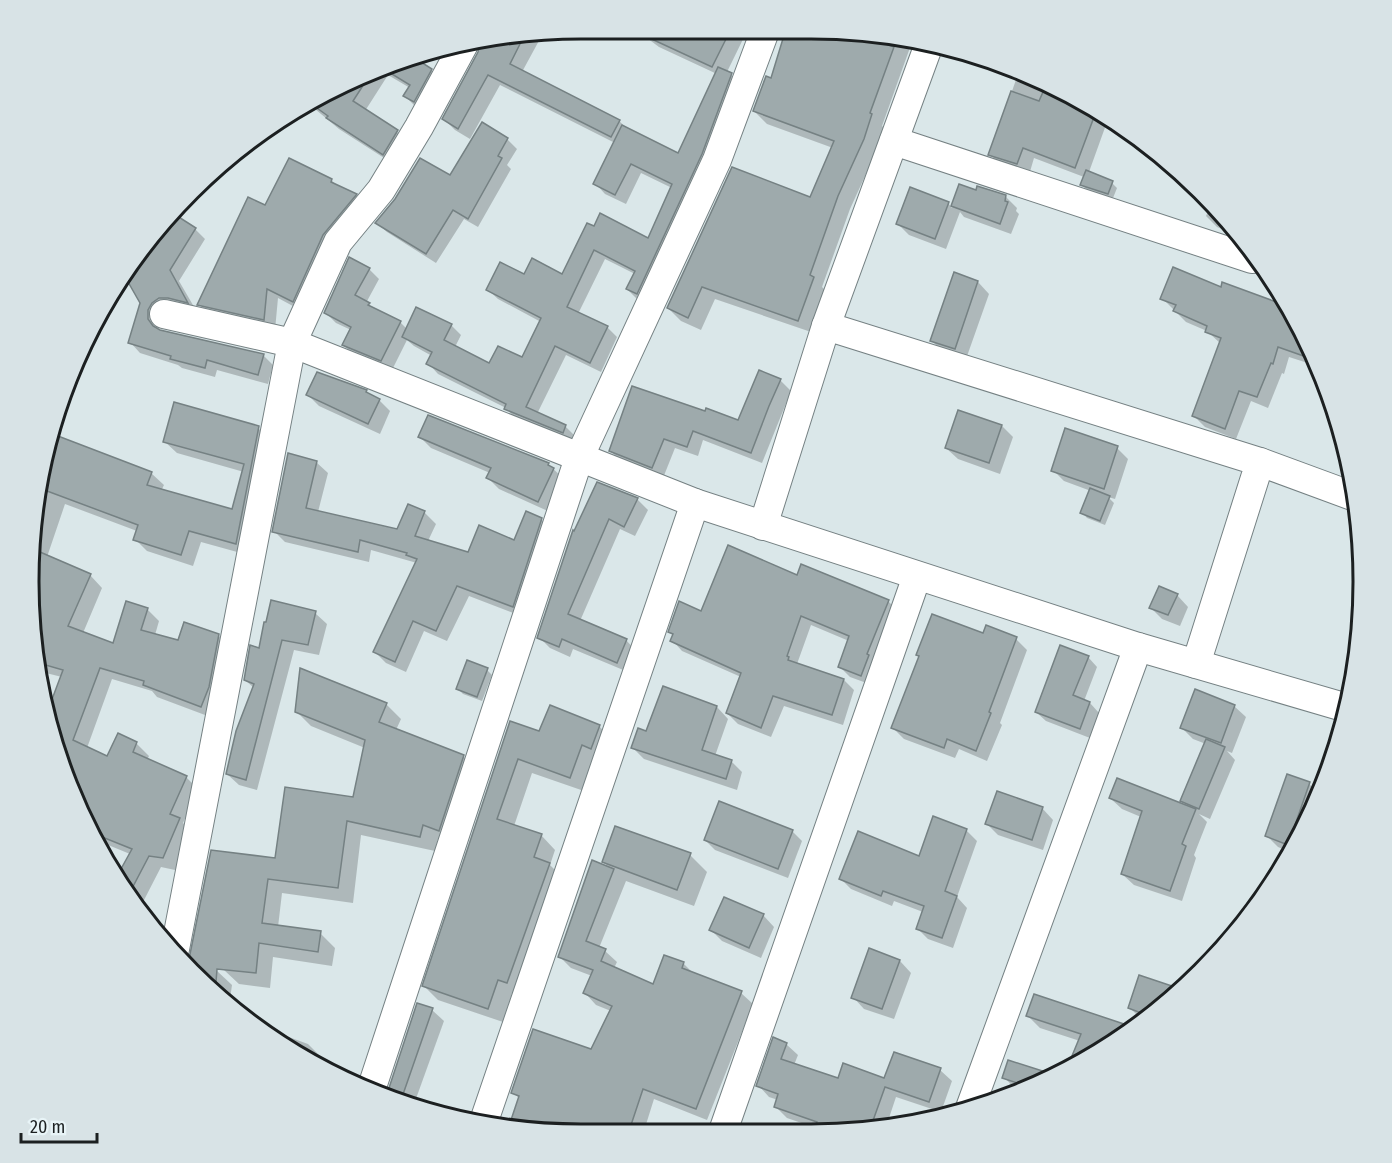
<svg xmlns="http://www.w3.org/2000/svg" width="1392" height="1163" font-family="'Fira Sans Condensed',sans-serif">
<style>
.shadow{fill:#0003}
.building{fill:#9eaaac;stroke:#758183;stroke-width:1.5}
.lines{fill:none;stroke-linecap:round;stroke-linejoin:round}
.minor-casing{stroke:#758183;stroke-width:30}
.minor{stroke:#fff;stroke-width:28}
.rim{fill:none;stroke:#1c2021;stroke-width:3}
</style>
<rect width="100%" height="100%" fill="#dae7e9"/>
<g class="shadow">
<polygon points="635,29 747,31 727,72 741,84 637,299 627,289 635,274 605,259 578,314 607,327 617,337 601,372 566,355 537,414 565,426 575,436 573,442 516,419 506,408 438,374 428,363 432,356 414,346 407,340 392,370 354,355 343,345 351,330 336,323 326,313 369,269 379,279 366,303 374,309 400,322 407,329 451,325 461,335 455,347 490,365 523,359 541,322 498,299 487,289 524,276 562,276 587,225 648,240 672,188 641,173 626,204 605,194 595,183 615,143 500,85 470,139 455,130 444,119 480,52 482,42 539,34 541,37 522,72 619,121 629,130 679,155 717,74 659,47"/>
<polygon points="786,32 882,33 912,42 882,126 884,128 876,152 850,209 822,287 826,291 811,332 715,299 701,330 681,321 668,308 811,199 833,148 767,124 754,111 772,80"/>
<polygon points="411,58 431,70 442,81 416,107 405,96 410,88 388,75 365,111 397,132 408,143 395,165 339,129 309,104 337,86"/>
<polygon points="1018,74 1055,85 1120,126 1107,122 1089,172 1112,183 1117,188 1113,198 1087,190 1081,184 1084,177 1034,158 1029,175 1001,166 990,154"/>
<polygon points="507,139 517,149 507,165 511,169 478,227 464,219 436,263 387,232 377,223"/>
<polygon points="331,180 338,186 356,195 367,206 304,312 278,298 275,330 210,315 199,304 266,207"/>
<polygon points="960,186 977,192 1006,197 1017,208 1016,211 1019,214 1011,234 964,217 960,212 946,249 909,235 898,224 948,203 952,208"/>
<polygon points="1212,203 1226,217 1235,231 1234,234 1217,227 1206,216"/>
<polygon points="169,220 195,229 205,239 179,281 197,312 158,322 158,330 263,355 273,365 268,384 217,370 215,377 182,368 178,365 140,353 130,342 142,303 126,276 84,364 76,360 74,364 122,274"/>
<polygon points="955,274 978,282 989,294 966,359 943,352 932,341"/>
<polygon points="1221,289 1275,302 1276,298 1320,367 1289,357 1284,374 1282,373 1268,408 1251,401 1236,439 1205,427 1194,416 1221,344 1207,331 1186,322 1162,298"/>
<polygon points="760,372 780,380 791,391 762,463 703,440 698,456 675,448 663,478 621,461 610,451 706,413 739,422"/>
<polygon points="366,392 379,400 390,411 380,434 319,406 308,395"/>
<polygon points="959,412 1002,426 1013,437 1000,474 958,459 946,448"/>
<polygon points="258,428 271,440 248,555 201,542 193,566 147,551 135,539 137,531 65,504 47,557 90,575 102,588 83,633 114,645 147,609 159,621 155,635 179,642 218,635 230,648 213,718 157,697 152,691 112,679 87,748 108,758 119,735 136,743 149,756 147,760 186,777 198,789 183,823 191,831 175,870 161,867 143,902 127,894 117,879 130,854 96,840 72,796 62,677 38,671 33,654 33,510 46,461 151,473 164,485 161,491 233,511 244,472 177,453 164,441"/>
<polygon points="420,437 548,464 565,480 550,512 499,489 488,478 490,473 431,448"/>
<polygon points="1117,448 1128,459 1115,499 1108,497 1114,503 1105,525 1087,518 1082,512 1091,491 1064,481 1053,470"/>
<polygon points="316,462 328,473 318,512 398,531 408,506 425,513 436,524 428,541 469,553 515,542 541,519 552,530 524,617 469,596 447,641 424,631 406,672 386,663 375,652 417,563 371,550 369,562 285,542 274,531"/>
<polygon points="637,499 648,510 635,536 620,529 580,621 626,640 636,651 628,672 573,649 570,657 550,648 539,637 575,532"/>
<polygon points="798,577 888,601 899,612 872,685 850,677 840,667 849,641 811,625 797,664 844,680 854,690 843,725 784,706 771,737 738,724 727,713 741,677 682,651 672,640 674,635 670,631 701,613"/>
<polygon points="1177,595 1188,607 1180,626 1162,619 1151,608"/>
<polygon points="315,613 327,624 319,655 294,650 257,790 239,785 227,774 254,688 245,680 260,650"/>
<polygon points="984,635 1016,639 1027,650 1000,723 1002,725 987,761 959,749 955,758 904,739 893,728 920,658 917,655"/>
<polygon points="1088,657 1097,667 1084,701 1090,703 1099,713 1090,738 1046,721 1036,712"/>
<polygon points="487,670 492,675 482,701 463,694 458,689"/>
<polygon points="664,688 717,707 728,719 715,756 731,761 742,772 737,790 644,759 633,748 647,733"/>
<polygon points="386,704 401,719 396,730 463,756 478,771 454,845 438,839 435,851 361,835 353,903 282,893 278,927 320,933 335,948 332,966 273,957 270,988 239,984 224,970 277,860 354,799 365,748 311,726 296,711"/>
<polygon points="1234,706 1246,717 1232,753 1227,751 1235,760 1210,819 1199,814 1207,822 1194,855 1196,858 1182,901 1134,885 1122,874 1141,817 1122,809 1110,798 1190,808 1182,801 1206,744 1193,739 1182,728"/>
<polygon points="511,723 540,733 599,726 613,741 584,791 532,773 514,826 541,835 555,850 550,865 563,878 522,996 512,993 503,1022 438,1000 424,986"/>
<polygon points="1309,784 1320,795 1290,852 1278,847 1267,836"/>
<polygon points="1042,808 1053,820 1043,850 998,835 987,824"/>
<polygon points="966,830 977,841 957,897 967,908 953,948 928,939 917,928 923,912 894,901 892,906 851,889 841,879 919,858"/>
<polygon points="792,831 802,841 788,878 715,850 705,840"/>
<polygon points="690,855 707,872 694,906 626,881 599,948 605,951 617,962 614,968 654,986 665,957 684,964 695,975 741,993 753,1004 707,1120 654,1099 643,1134 545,1133 510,1126 520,1099 513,1092 592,1051 611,1011 596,1005 585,993 592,976 571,968 559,956 611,869 603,862"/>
<polygon points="763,915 774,927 761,958 722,941 711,930"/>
<polygon points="870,950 900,961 911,973 894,1019 864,1009 853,997"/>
<polygon points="190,959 216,970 232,985 229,1006 217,997 190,966"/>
<polygon points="1140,977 1180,990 1143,1021 1130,1008"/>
<polygon points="418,1005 432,1010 444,1021 413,1107 387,1097"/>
<polygon points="1028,1016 1123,1025 1129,1032 1117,1041 1069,1067 1080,1041 1040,1028"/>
<polygon points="286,1036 308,1044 323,1059 320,1067 305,1061 283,1045"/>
<polygon points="786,1044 798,1055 794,1065 839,1080 885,1080 940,1070 952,1081 941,1112 896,1097 886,1127 814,1134 816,1128 787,1118 776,1107 778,1100 769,1097 758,1085"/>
<polygon points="1053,1076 1023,1092 1016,1090 1004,1077"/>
</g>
<g class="building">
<polygon points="630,29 704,30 730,31 712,67"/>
<polygon points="785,32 856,33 894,47 870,113 872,114 864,139 838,196 810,275 814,277 798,321 702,287 688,318 667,308 732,167 810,197 834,141 753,111 766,76 771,78"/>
<polygon points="524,36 510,64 620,120 611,137 488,75 458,129 442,119 478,52 480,42"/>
<polygon points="413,57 432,69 414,102 403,96 410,85 382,68"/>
<polygon points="718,67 732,73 702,154 637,294 626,289 635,271 594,250 567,307 608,326 590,363 555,346 526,407 566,425 563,433 504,409 506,404 426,364 432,352 402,337 416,307 452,324 444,340 489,363 498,346 522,357 541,318 486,290 500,262 524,274 532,258 562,274 587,223 594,226 600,213 648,238 672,184 631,164 615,195 593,184 622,125 678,153"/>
<polygon points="371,73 353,101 398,130 383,155 326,118 328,116 310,103 337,86"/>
<polygon points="1047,83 1055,85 1094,110 1094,117 1075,168 1023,148 1017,164 988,155 1011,91 1039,101"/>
<polygon points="482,122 508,138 498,156 502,158 468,219 453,210 426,254 375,223 395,199 420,158 450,175"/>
<polygon points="289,158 332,179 331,182 357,194 323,235 293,302 267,289 264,320 197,305 248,197 265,205"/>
<polygon points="1086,170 1113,181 1108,194 1080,185"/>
<polygon points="959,184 976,190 977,186 1006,195 1005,201 1008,202 1000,224 951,206"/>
<polygon points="910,187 949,202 935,239 896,224"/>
<polygon points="174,214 196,228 170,270 188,303 168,298 159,298 152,303 148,310 148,319 153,326 160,330 264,354 258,375 207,360 205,368 170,359 171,356 128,343 140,303 123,273"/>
<polygon points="349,257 370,268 355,295 370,303 368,305 401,321 381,361 342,345 351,327 324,313"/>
<polygon points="1173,267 1221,287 1222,282 1279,303 1315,360 1278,347 1273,364 1271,363 1257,397 1239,391 1225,429 1192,416 1221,338 1205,332 1207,326 1173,311 1176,305 1160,299"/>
<polygon points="954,272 978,281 955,349 930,341"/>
<polygon points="759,370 781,379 769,406 751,453 693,431 687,447 664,439 652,468 609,451 632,386 705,411 706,408 738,420"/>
<polygon points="317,372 367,390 366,392 380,399 368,424 306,395"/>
<polygon points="174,402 259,426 236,544 189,531 181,555 133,540 138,525 39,488 47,460 50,461 58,436 152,472 147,485 232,509 244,464 163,442"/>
<polygon points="958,410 1002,425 989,463 945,448"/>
<polygon points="428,415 549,463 548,465 554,468 538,502 486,478 491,468 418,437"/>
<polygon points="1065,428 1118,446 1104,489 1051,471"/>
<polygon points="288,453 317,461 306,508 397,529 408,504 425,511 415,536 468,552 479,525 514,540 526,511 542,518 513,607 457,586 436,631 413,621 395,662 373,652 417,559 406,555 407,553 360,540 358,552 272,532"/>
<polygon points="597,482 638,498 624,527 609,519 568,614 627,639 617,663 562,639 559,647 537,638 573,530 574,531"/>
<polygon points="1090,488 1110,496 1100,521 1080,513"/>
<polygon points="728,545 797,575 801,564 889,600 867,654 869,655 861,676 838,667 849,636 801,616 787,656 789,657 788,660 844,679 832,715 773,696 761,728 726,713 741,673 670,641 673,634 668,632 679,601 701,611"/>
<polygon points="33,549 91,574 68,626 113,643 126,601 148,608 141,630 178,640 184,622 219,634 209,687 201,707 143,685 144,681 100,668 73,740 107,756 118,733 137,742 133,752 187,776 170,814 180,818 163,858 149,856 128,896 116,878 132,849 92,833 70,793 48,710 63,670 35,662 33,654"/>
<polygon points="1159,586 1178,594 1168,615 1149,608"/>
<polygon points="271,600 316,611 308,645 282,640 246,780 226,774 236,731 254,684 244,680 250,645 259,648 264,622 266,622"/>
<polygon points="932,614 983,633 986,625 1017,637 989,712 991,713 976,751 947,739 944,748 891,728 919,656 916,655"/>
<polygon points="1060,645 1089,656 1073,695 1090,702 1080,729 1035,712"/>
<polygon points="467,660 488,668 477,697 456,689"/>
<polygon points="300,668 387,703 379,722 464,755 439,831 423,825 420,837 347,821 338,888 268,879 262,923 321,931 318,952 259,943 256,973 217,969 215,995 188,964 211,850 275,858 285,787 353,797 365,740 295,712"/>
<polygon points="663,686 717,706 702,750 732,760 726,779 631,748 638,728 646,731"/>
<polygon points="1195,689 1235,705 1221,743 1180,728"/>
<polygon points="550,705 600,725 591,749 582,745 570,778 518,759 497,819 542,834 534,857 550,863 507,983 498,980 488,1009 422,986 510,721 539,731"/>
<polygon points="1206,739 1225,747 1199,809 1180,801"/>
<polygon points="1287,774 1310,782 1288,845 1265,836"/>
<polygon points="1117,778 1196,809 1182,844 1186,846 1170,891 1121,874 1142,811 1109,798"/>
<polygon points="997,791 1043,807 1032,840 985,824"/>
<polygon points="719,801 793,830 778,869 704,840"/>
<polygon points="933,816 967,829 945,891 957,896 942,938 916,929 924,906 883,891 881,896 839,879 858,831 919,856"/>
<polygon points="615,826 691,853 677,890 602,862"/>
<polygon points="592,860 614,869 586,941 606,949 601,961 653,984 664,955 684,962 682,968 742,991 696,1109 643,1089 628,1134 545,1133 509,1126 519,1096 511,1093 533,1029 591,1049 612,1006 583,993 593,970 558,957"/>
<polygon points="724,897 764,914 749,948 709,930"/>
<polygon points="869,948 900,960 882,1009 851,998"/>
<polygon points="1139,975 1181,989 1149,1016 1128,1008"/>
<polygon points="1034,994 1124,1024 1118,1041 1067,1068 1081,1034 1026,1016"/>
<polygon points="417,1003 433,1008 400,1103 386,1097"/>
<polygon points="773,1037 787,1043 781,1059 838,1078 843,1063 884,1078 894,1052 941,1068 929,1102 885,1087 870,1129 812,1134 817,1122 774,1107 778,1094 756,1086"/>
<polygon points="1008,1060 1055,1075 1033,1087 1029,1087 1002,1078"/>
</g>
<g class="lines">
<defs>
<g id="minor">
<polyline points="894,141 1252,259"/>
<polyline points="164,314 292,343 695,503 1138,647 1347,708"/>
<polyline points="826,326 1260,462 1196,664"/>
<polyline points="1260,462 1355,497"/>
<polyline points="763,526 826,326 928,47"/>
<polyline points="175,949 292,343 338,242 381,190 419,127 464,44"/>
<polyline points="371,1090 579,458 717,160 765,31"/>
<polyline points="970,1108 1138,647"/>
<polyline points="484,1121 695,503"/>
<polyline points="722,1134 917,576"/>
</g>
</defs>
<use href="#minor" class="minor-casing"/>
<use href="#minor" class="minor"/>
</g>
<path d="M0 0H1392V1163H0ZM581 39H811A542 542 0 0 1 1353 581V582A542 542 0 0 1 811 1124H581A542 542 0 0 1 39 582V581A542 542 0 0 1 581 39Z" fill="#d8e3e6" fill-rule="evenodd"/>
<path class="rim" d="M581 39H811A542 542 0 0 1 1353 581V582A542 542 0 0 1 811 1124H581A542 542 0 0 1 39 582V581A542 542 0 0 1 581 39Z"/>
<path d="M21 1133v9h76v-9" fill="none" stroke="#1c2021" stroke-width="3"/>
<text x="30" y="1133" font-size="18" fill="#1c2021" stroke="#e8f4f7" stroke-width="4.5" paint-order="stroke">20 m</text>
</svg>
